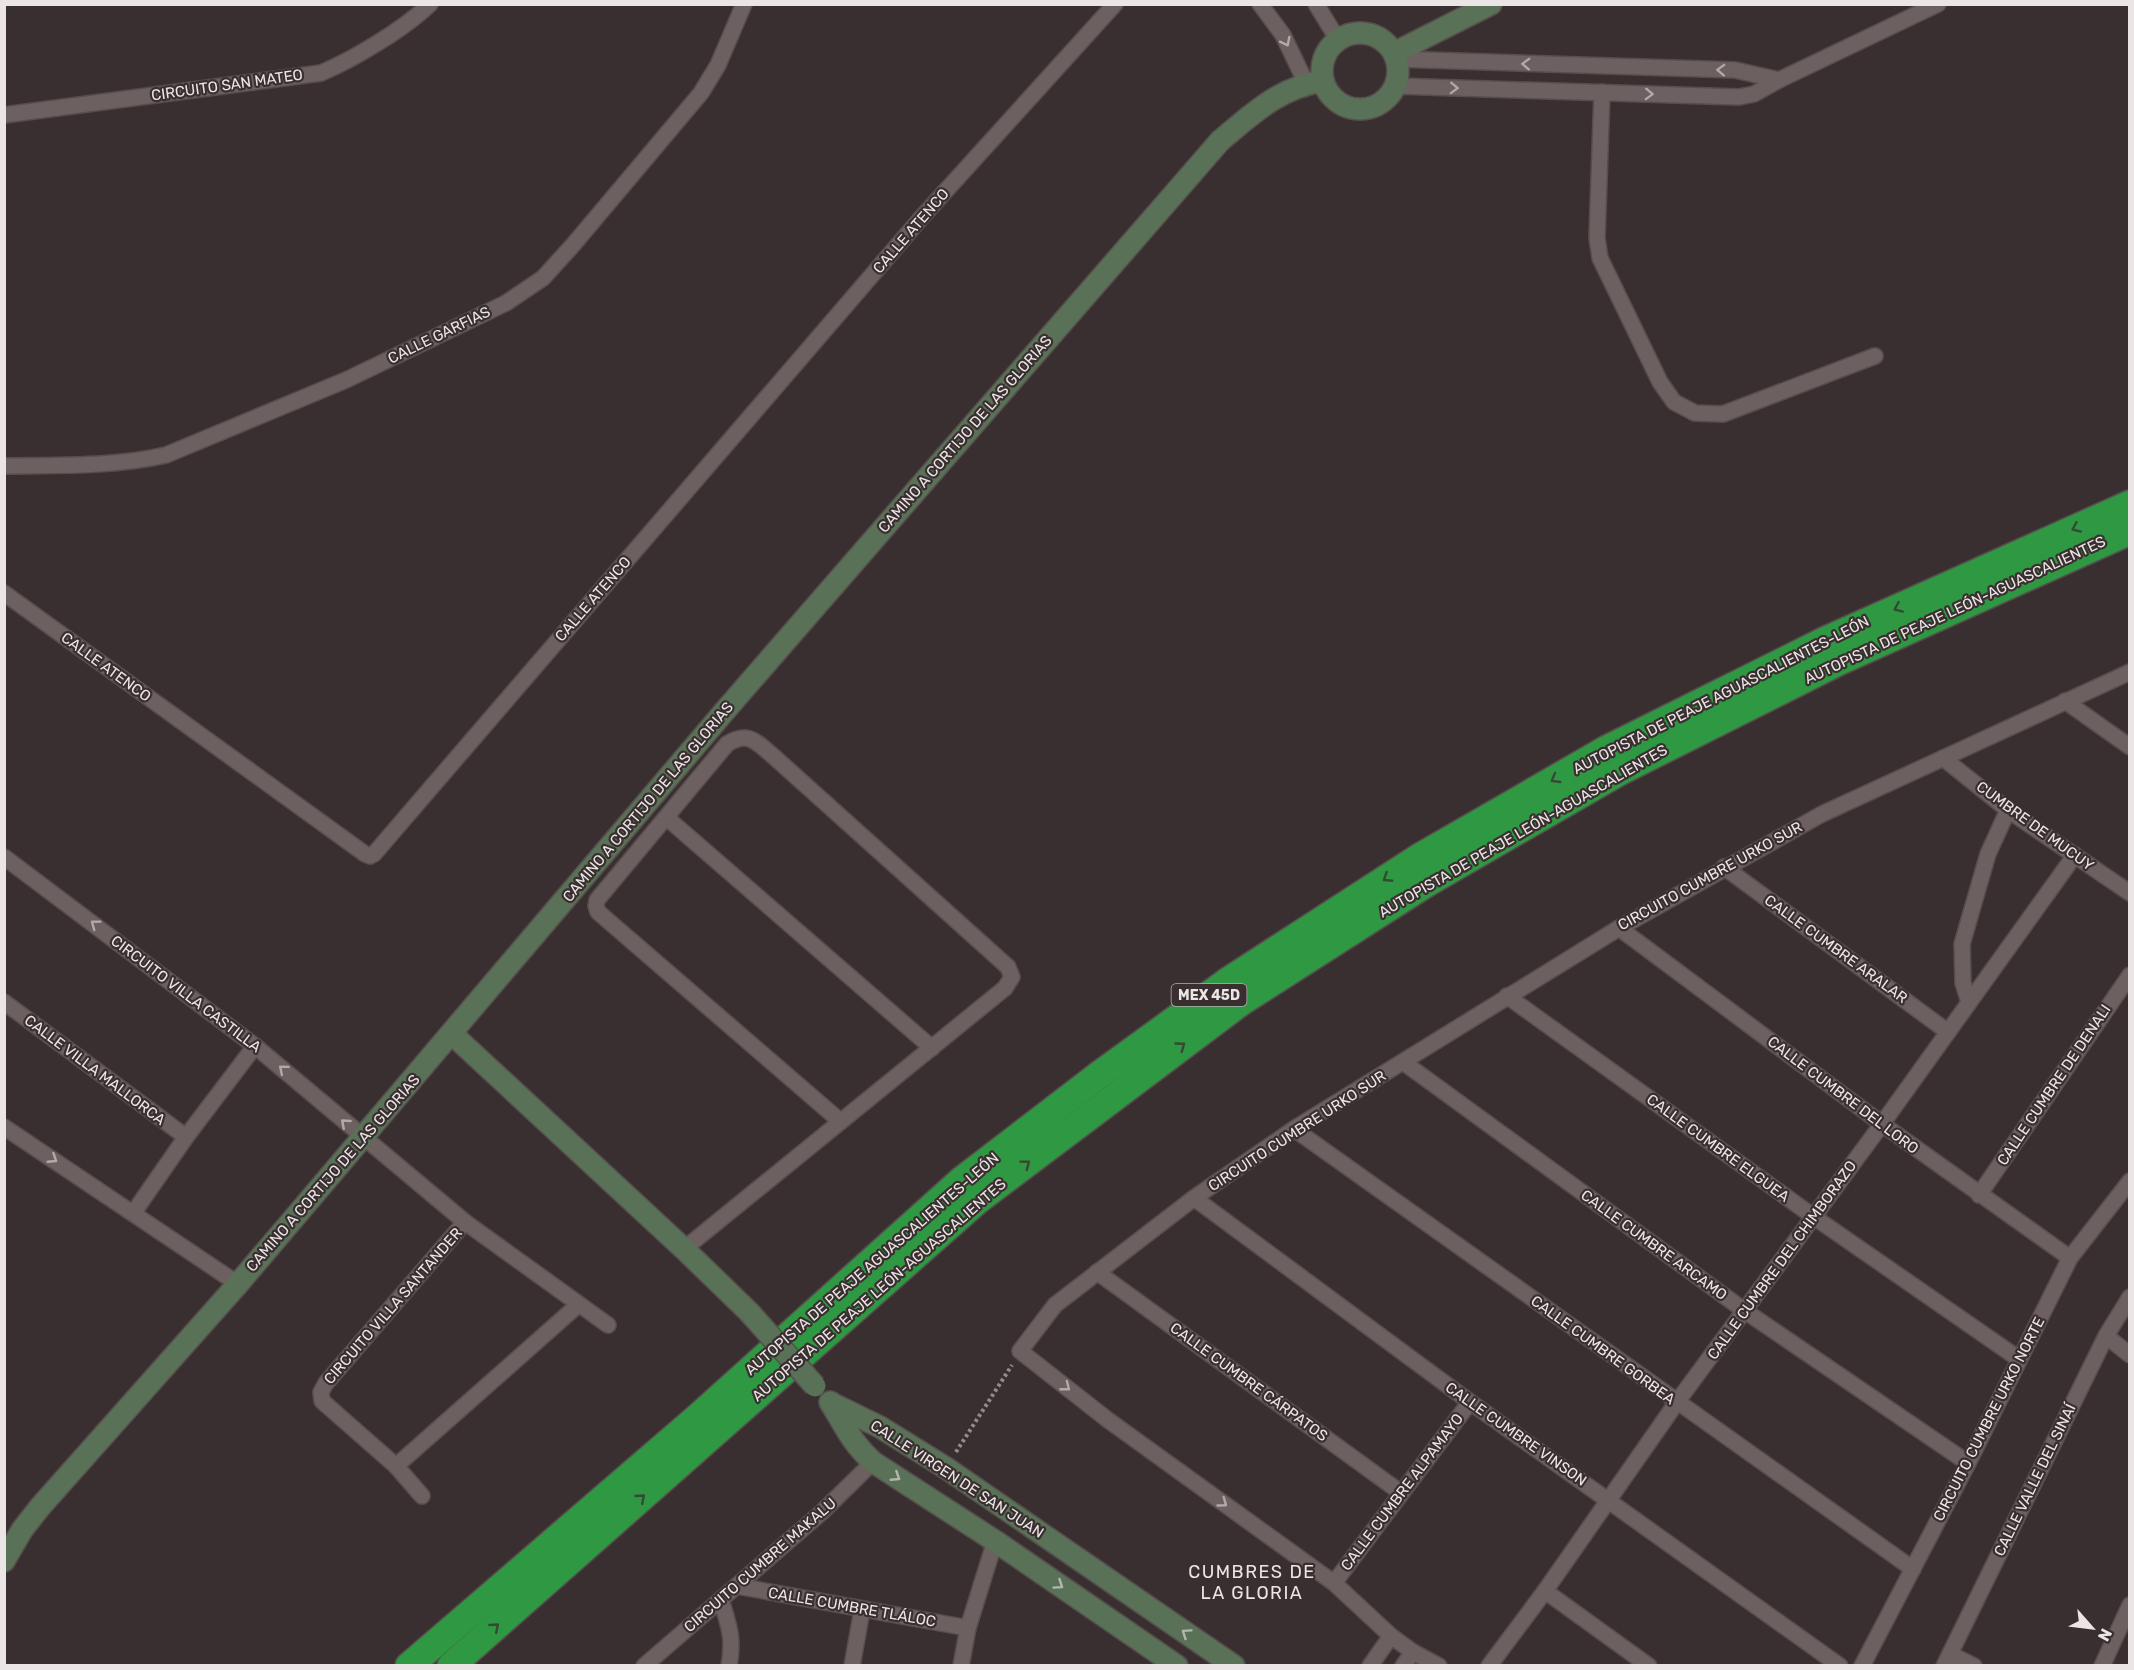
<svg xmlns="http://www.w3.org/2000/svg" width="2134" height="1670" font-family="Rubik,sans-serif">
<style>
.lines{fill:none;stroke-linecap:round;stroke-linejoin:round}
.street-casing{stroke:#564d4d;stroke-width:18}
.secondary-casing{stroke:#564d4d;stroke-width:24}
.highway-casing{stroke:#564d4d;stroke-width:30}
.path{stroke:#948b8b;stroke-width:4;stroke-dasharray:3 3;stroke-linecap:butt}
.street{stroke:#6c6060;stroke-width:15}
.secondary{stroke:#597157;stroke-width:21}
.highway{stroke:#2e9842;stroke-width:27}
.secondary-bridge-casing{stroke:#564d4d;stroke-width:24;stroke-linecap:butt}
.secondary-bridge{stroke:#597157;stroke-width:21}
.oneway{stroke:#b2a9a9}
.oneway2{stroke:#374934}
.oneway3{stroke:#b1b7ac}
.labels{text-anchor:middle;stroke-width:4.5;stroke-linejoin:round;paint-order:stroke}
.shield{fill:#3a2f30;stroke:#b7aeaf;stroke-width:1.5}
.shield-label{font-size:14px;font-weight:bold;fill:#ece5e5}
.street-label{font-size:15px;fill:#ece5e5;stroke:#3a2f30}
.quarter-label{font-size:18px;letter-spacing:1.5px;fill:#ece5e5;stroke:#3a2f30}
</style>
<rect width="100%" height="100%" fill="#3a2f30"/>
<g class="lines">
<defs>
<g id="street">
<polyline points="1260,4 1283,35 1306,83"/>
<polyline points="1316,4 1338,40"/>
<polyline points="1396,59 1735,70 1779,80"/>
<polyline points="1395,86 1739,97 1754,94 1779,80 1938,4"/>
<polyline points="1602,92 1597,238 1600,258 1660,382 1674,402 1695,413 1723,414 1875,356"/>
<path d="M4,115L321,73C354,59 404,29 430,4"/>
<path d="M4,466C59,465 113,467 166,455L346,380L506,303L543,278L573,245L701,93L718,65L744,4"/>
<polyline points="4,593 365,854 370,856 374,854 922,217 1115,4"/>
<polyline points="2065,701 2130,747"/>
<polyline points="1943,758 2008,810 2130,893"/>
<polyline points="667,818 932,1048"/>
<polyline points="4,857 255,1046 465,1222 608,1325"/>
<polyline points="1724,867 1948,1032"/>
<polyline points="1619,928 1882,1124 2070,1258"/>
<polyline points="1507,996 1814,1217 2019,1359"/>
<polyline points="4,1002 186,1137"/>
<polyline points="1969,1002 1963,983 1962,944 1988,854 2008,810"/>
<polyline points="1403,1062 1745,1311 1968,1463"/>
<polyline points="4,1127 238,1284"/>
<polyline points="1294,1129 1913,1569"/>
<polyline points="1979,1195 2130,975"/>
<polyline points="1194,1198 1470,1402 1840,1666"/>
<polyline points="134,1212 186,1137 255,1046"/>
<path d="M684,1249L1005,988L1012,977L1008,967L772,755C755,741 748,731 727,744L597,900L596,906L598,912L840,1121"/>
<polyline points="1097,1272 1400,1492"/>
<polyline points="2106,1336 2130,1355"/>
<polyline points="396,1466 578,1305"/>
<polyline points="422,1496 396,1466 322,1401 321,1392 326,1383 465,1222"/>
<polyline points="1334,1583 1470,1402"/>
<polyline points="737,1586 968,1628"/>
<polyline points="1545,1591 1649,1666"/>
<path d="M721,1600C729,1626 734,1638 729,1666"/>
<polyline points="1950,1654 1974,1666"/>
<polyline points="644,1666 822,1512 873,1462"/>
<polyline points="852,1666 862,1610"/>
<polyline points="961,1666 968,1628 995,1541"/>
<polyline points="1370,1666 1391,1636"/>
<polyline points="1403,1666 1413,1652"/>
<polyline points="1439,1666 1413,1652 1391,1636 1334,1583 1108,1420 1020,1351 1055,1305 1194,1198 1294,1129 1619,928 1822,814 2130,672"/>
<polyline points="1489,1666 1545,1591 1677,1402 1882,1124 2075,855"/>
<polyline points="1862,1666 1968,1463 2070,1258 2130,1181"/>
<polyline points="1944,1666 2106,1336 2130,1297"/>
<polyline points="2102,1666 2130,1605"/>
</g>
<g id="secondary">
<circle cx="1360" cy="71" r="38"/>
<polyline points="1394,53 1491,4"/>
<polyline points="452,1034 684,1249 749,1312"/>
<path d="M830,1402C846,1427 850,1441 873,1462L995,1541L1177,1666"/>
<polyline points="831,1403 880,1427 946,1468 1234,1666"/>
<path d="M4,1561L22,1530L40,1507L238,1284L723,713L1220,141C1252,114 1280,87 1323,81"/>
</g>
<g id="highway">
<polyline points="409,1666 698,1417 962,1180 1099,1075 1231,979 1418,858 1607,749 1826,640 2130,504"/>
<polyline points="451,1666 978,1200 1241,1002 1427,883 1619,772 1838,662 2130,531"/>
</g>
</defs>
<use href="#street" class="street-casing"/>
<use href="#secondary" class="secondary-casing"/>
<use href="#highway" class="highway-casing"/>
<polyline class="path" points="956,1452 1012,1365"/>
<use href="#street" class="street"/>
<use href="#secondary" class="secondary"/>
<use href="#highway" class="highway"/>
<defs>
<polyline id="secondary-bridge" points="749,1312 815,1386"/>
</defs>
<use href="#secondary-bridge" class="secondary-bridge-casing"/>
<use href="#secondary-bridge" class="secondary-bridge"/>
</g>
<defs><path id="oneway-chevron" d="M-2-3.5L2.5 0L-2 3.5" fill="none" stroke-width="1.6" stroke-linecap="round" stroke-linejoin="round" transform="scale(1.5)"/></defs>
<g class="oneway">
<use href="#oneway-chevron" transform="translate(1286 42) rotate(63)"/>
<use href="#oneway-chevron" transform="translate(1526 64) rotate(-178)"/>
<use href="#oneway-chevron" transform="translate(1721 70) rotate(-178)"/>
<use href="#oneway-chevron" transform="translate(1454 88) rotate(2)"/>
<use href="#oneway-chevron" transform="translate(1649 94) rotate(2)"/>
<use href="#oneway-chevron" transform="translate(95 924) rotate(-143)"/>
<use href="#oneway-chevron" transform="translate(283 1069) rotate(-140)"/>
<use href="#oneway-chevron" transform="translate(345 1123) rotate(-139)"/>
<use href="#oneway-chevron" transform="translate(53 1159) rotate(33)"/>
<use href="#oneway-chevron" transform="translate(1066 1387) rotate(38)"/>
<use href="#oneway-chevron" transform="translate(1223 1503) rotate(36)"/>
</g>
<g class="oneway2">
<use href="#oneway-chevron" transform="translate(2076 528) rotate(156)"/>
<use href="#oneway-chevron" transform="translate(1898 608) rotate(156)"/>
<use href="#oneway-chevron" transform="translate(1555 779) rotate(150)"/>
<use href="#oneway-chevron" transform="translate(1387 878) rotate(147)"/>
<use href="#oneway-chevron" transform="translate(1181 1046) rotate(-36)"/>
<use href="#oneway-chevron" transform="translate(1026 1164) rotate(-37)"/>
<use href="#oneway-chevron" transform="translate(641 1498) rotate(-41)"/>
<use href="#oneway-chevron" transform="translate(495 1627) rotate(-41)"/>
</g>
<g class="oneway3">
<use href="#oneway-chevron" transform="translate(896 1477) rotate(33)"/>
<use href="#oneway-chevron" transform="translate(1059 1585) rotate(34)"/>
<use href="#oneway-chevron" transform="translate(1186 1633) rotate(-146)"/>
</g>
<g class="labels">
<rect class="shield" x="1171.5" y="984" width="75" height="22" rx="4.5"/>
<g class="shield-label">
<text x="1209" y="1000">MEX 45D</text>
</g>
<g class="street-label">
<text transform="translate(227 85) rotate(-8)" y="5">CIRCUITO SAN MATEO</text>
<text transform="translate(911 231) rotate(-49)" y="5">CALLE ATENCO</text>
<text transform="translate(439 335) rotate(-26)" y="5">CALLE GARFIAS</text>
<text transform="translate(965 434) rotate(-49)" y="5">CAMINO A CORTIJO DE LAS GLORIAS</text>
<text transform="translate(593 599) rotate(-49)" y="5">CALLE ATENCO</text>
<text transform="translate(1955 610) rotate(-25)" y="5">AUTOPISTA DE PEAJE LEÓN-AGUASCALIENTES</text>
<text transform="translate(106 667) rotate(36)" y="5">CALLE ATENCO</text>
<text transform="translate(1721 695) rotate(-27)" y="5">AUTOPISTA DE PEAJE AGUASCALIENTES-LEÓN</text>
<text transform="translate(648 802) rotate(-50)" y="5">CAMINO A CORTIJO DE LAS GLORIAS</text>
<text transform="translate(2035 826) rotate(36)" y="5">CUMBRE DE MUCUY</text>
<text transform="translate(1523 831) rotate(-30)" y="5">AUTOPISTA DE PEAJE LEÓN-AGUASCALIENTES</text>
<text transform="translate(1710 876) rotate(-29)" y="5">CIRCUITO CUMBRE URKO SUR</text>
<text transform="translate(1836 949) rotate(36)" y="5">CALLE CUMBRE ARALAR</text>
<text transform="translate(186 994) rotate(37)" y="5">CIRCUITO VILLA CASTILLA</text>
<text transform="translate(95 1070) rotate(37)" y="5">CALLE VILLA MALLORCA</text>
<text transform="translate(2054 1085) rotate(-56)" y="5">CALLE CUMBRE DE DENALI</text>
<text transform="translate(1843 1095) rotate(37)" y="5">CALLE CUMBRE DEL LORO</text>
<text transform="translate(1297 1131) rotate(-33)" y="5">CIRCUITO CUMBRE URKO SUR</text>
<text transform="translate(1718 1148) rotate(36)" y="5">CALLE CUMBRE ELGUEA</text>
<text transform="translate(333 1173) rotate(-49)" y="5">CAMINO A CORTIJO DE LAS GLORIAS</text>
<text transform="translate(1654 1245) rotate(36)" y="5">CALLE CUMBRE ARCAMO</text>
<text transform="translate(1782 1260) rotate(-54)" y="5">CALLE CUMBRE DEL CHIMBORAZO</text>
<text transform="translate(872 1264) rotate(-41)" y="5">AUTOPISTA DE PEAJE AGUASCALIENTES-LEÓN</text>
<text transform="translate(879 1290) rotate(-41)" y="5">AUTOPISTA DE PEAJE LEÓN-AGUASCALIENTES</text>
<text transform="translate(393 1306) rotate(-49)" y="5">CIRCUITO VILLA SANTANDER</text>
<text transform="translate(1603 1350) rotate(36)" y="5">CALLE CUMBRE GORBEA</text>
<text transform="translate(1249 1382) rotate(36)" y="5">CALLE CUMBRE CÁRPATOS</text>
<text transform="translate(1989 1419) rotate(-63)" y="5">CIRCUITO CUMBRE URKO NORTE</text>
<text transform="translate(1516 1434) rotate(35)" y="5">CALLE CUMBRE VINSON</text>
<text transform="translate(957 1479) rotate(33)" y="5">CALLE VIRGEN DE SAN JUAN</text>
<text transform="translate(2035 1480) rotate(-64)" y="5">CALLE VALLE DEL SINAÍ</text>
<text transform="translate(1402 1492) rotate(-53)" y="5">CALLE CUMBRE ALPAMAYO</text>
<text transform="translate(760 1565) rotate(-41)" y="5">CIRCUITO CUMBRE MAKALU</text>
<text transform="translate(852 1607) rotate(10)" y="5">CALLE CUMBRE TLÁLOC</text>
</g>
<g class="quarter-label">
<text x="1252" y="1578">CUMBRES DE<tspan x="1252" dy="21">LA GLORIA</tspan></text>
</g>
</g>
<rect width="2134" height="1670" fill="none" stroke="#ece5e5" stroke-width="12"/>
<g transform="translate(2092 1628) rotate(118)" stroke="#3a2f30" stroke-width="4.5" paint-order="stroke">
<path d="M0-4.5L10 22L0 15L-10 22Z" fill="#ece5e5"/>
<text y="-9" font-size="16" font-weight="bold" text-anchor="middle" fill="#ece5e5">N</text>
</g>
</svg>
